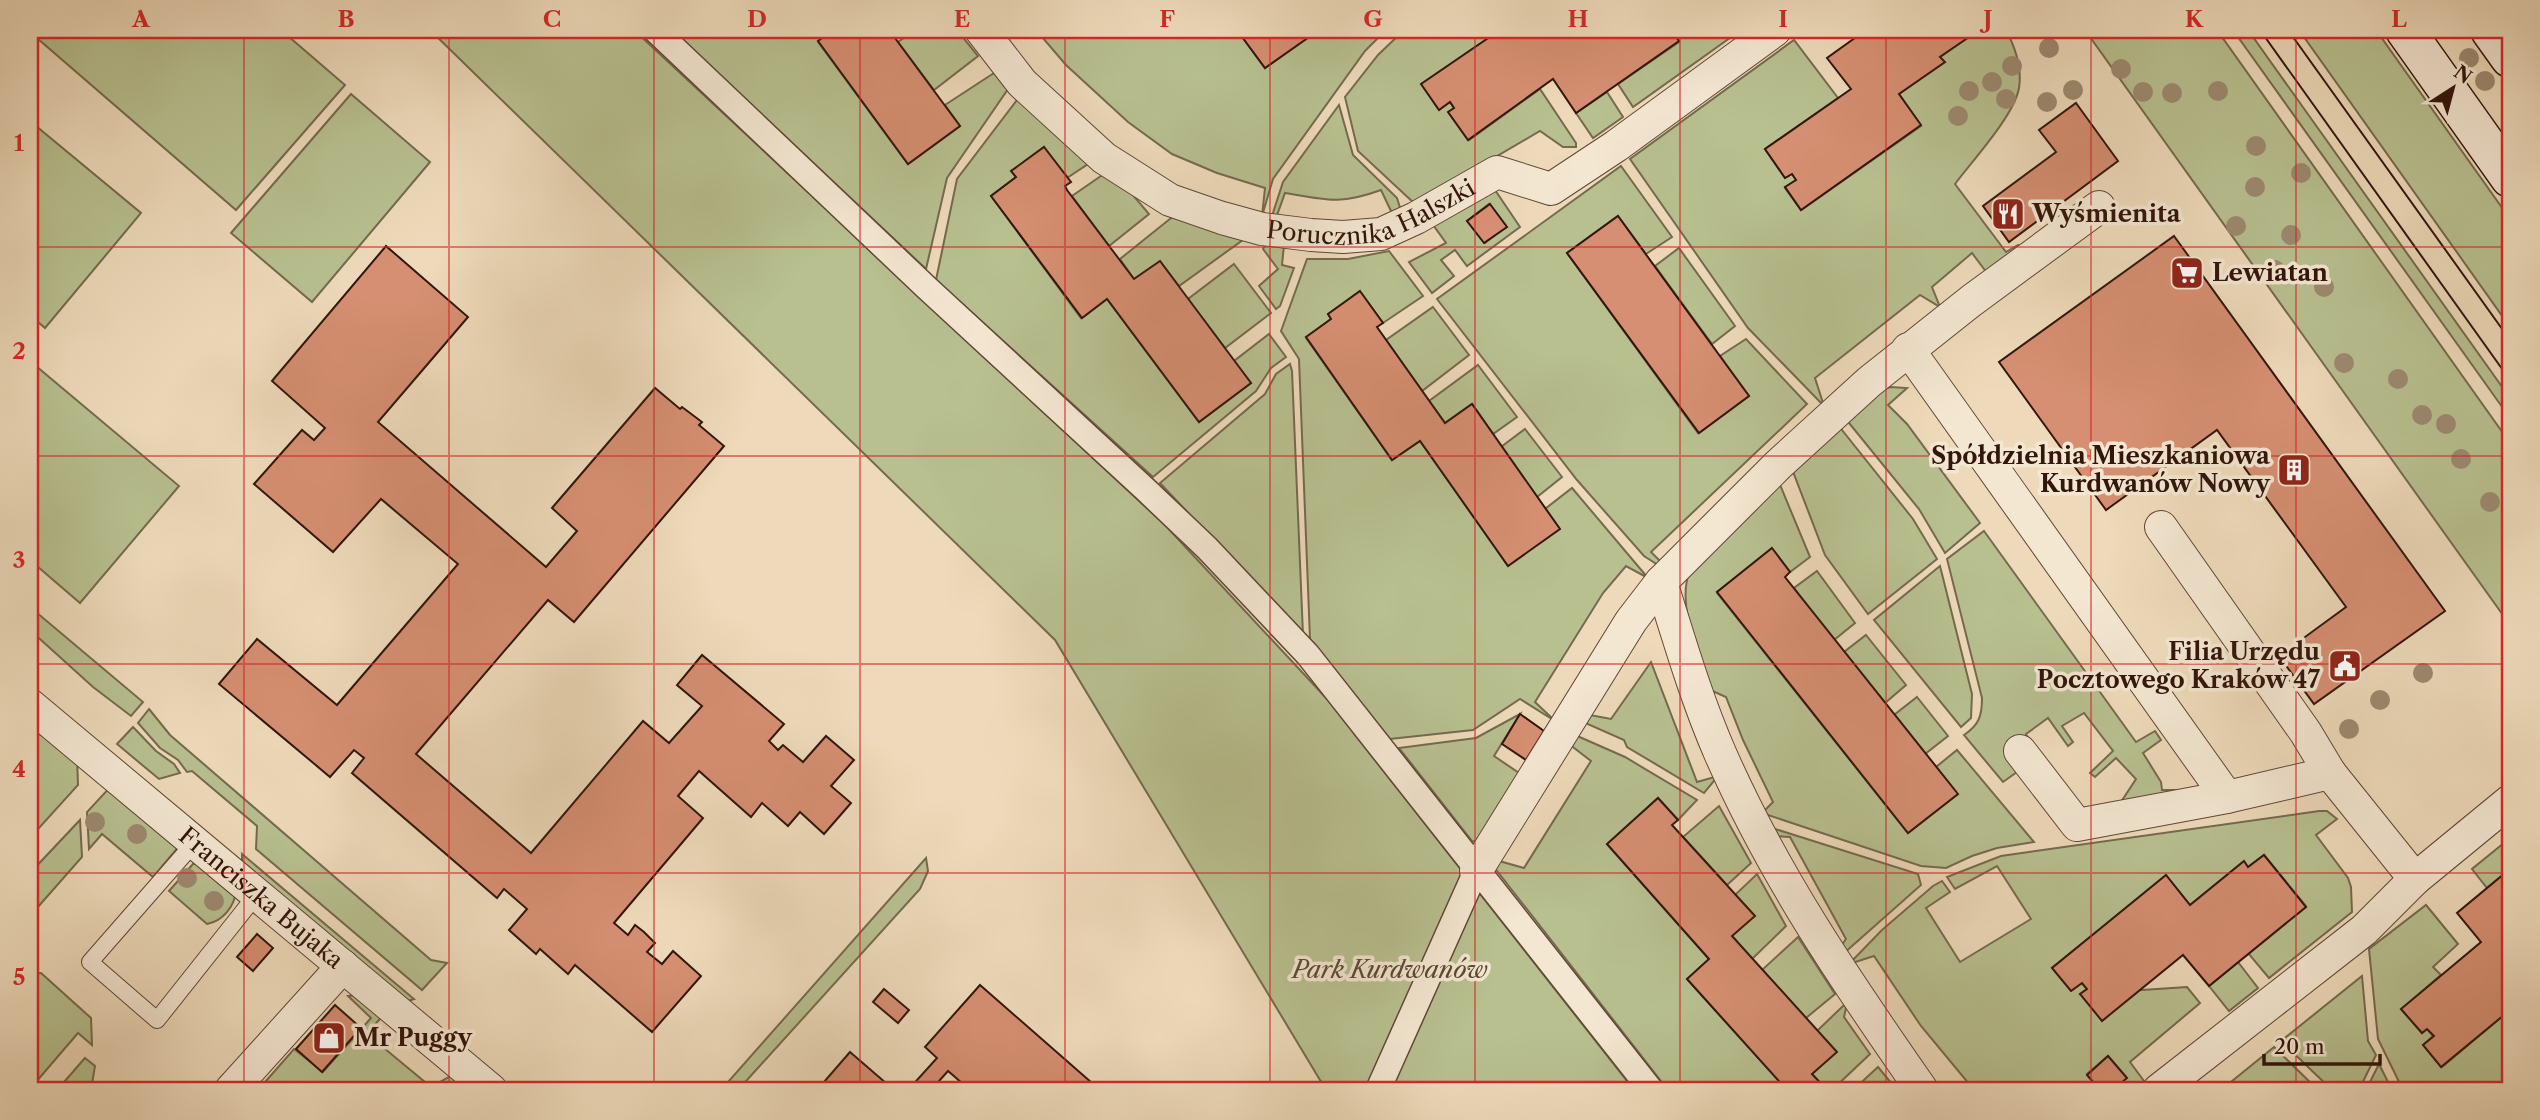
<svg xmlns="http://www.w3.org/2000/svg" width="2540" height="1120" font-family="'Libre Caslon Text',serif">
<style>
.green{fill:#b8c090;stroke:#756a4e;stroke-width:2;fill-rule:evenodd}
.building{fill:#d68f72;stroke:#32150b;stroke-width:2}
.lines{fill:none;stroke-linecap:round;stroke-linejoin:round}
.service-casing{stroke:#614637;stroke-width:18}
.pedestrian-casing{stroke:#614637;stroke-width:27}
.minor-casing{stroke:#614637;stroke-width:34}
.secondary-casing{stroke:#32150b;stroke-width:41}
.service{stroke:#f4e7d2;stroke-width:16}
.pedestrian{stroke:#f4e7d2;stroke-width:24}
.minor{stroke:#f4e7d2;stroke-width:32}
.secondary{stroke:#f4e7d2;stroke-width:38}
.tram{stroke:#32150b;stroke-width:2}
.tree{fill:#9d8a70}
.grid{fill:none;stroke:#d62828;stroke-width:2;stroke-opacity:0.55}
.labels{text-anchor:middle;stroke-width:7;stroke-linejoin:round;paint-order:stroke}
.street-label{font-size:24px;fill:#32150b;stroke:#f4e7d2}
.poi-label{font-size:24px;font-weight:bold;fill:#32150b;stroke:#f4e7d2;text-anchor:start}
.park-label{font-size:24px;font-style:italic;fill:#5a4833;stroke:#f4e7d2}
.neatline{fill:none;stroke:#d62828;stroke-width:2.5}
.grid-label{font-size:23px;text-anchor:middle;font-weight:bold;fill:#d62828}
</style>
<rect width="100%" height="100%" fill="#eedaba"/>
<filter id="stains"><feTurbulence type="fractalNoise" baseFrequency=".00286" numOctaves="4"/><feColorMatrix values="0 0 0 0 .2 0 0 0 0 .09 0 0 0 0 .02 0 0 0 .5 -.17"/></filter>
<radialGradient id="worn" r=".72"><stop offset=".6" stop-color="#630" stop-opacity="0"/><stop offset="1" stop-color="#630" stop-opacity=".3"/></radialGradient>
<g class="green">
<polygon points="30,30 281,30 345,85 236,210 30,32"/>
<polygon points="430,30 634,30 1165,525 1327,699 1634,1090 1326,1090 1055,640"/>
<polygon points="672,30 833,30 818,42 908,164 960,126 945,105 994,73 1008,89 947,178 926,269"/>
<polygon points="915,30 957,30 978,56 934,90 898,42"/>
<polygon points="1036,30 1237,30 1265,68 1319,30 1386,30 1365,51 1273,179 1262,216 1265,188 1217,173 1172,154 1128,122 1066,65"/>
<polygon points="1404,30 1500,30 1422,84 1439,109 1450,102 1454,108 1449,113 1469,140 1540,89 1576,143 1576,147 1563,147 1540,131 1415,204 1358,151 1345,97 1378,55"/>
<polygon points="1671,30 1741,30 1633,107 1618,84 1679,42"/>
<path d="M1963,30H2006C2015,47 2022,69 2019,88C2014,116 1972,161 1955,184L2006,252L2018,245L2023,250L1987,273L1972,253L1932,287L1940,307L1920,295L1815,378L1824,406L1748,328L1630,159L1794,40L1838,98L1765,149L1785,178L1792,174L1796,180L1785,188L1801,210L1921,126L1899,94L1944,62L1940,57L1968,37Z"/>
<polygon points="2085,30 2217,30 2510,443 2510,625"/>
<polygon points="2233,30 2248,30 2510,398 2510,418"/>
<polygon points="2299,30 2376,30 2510,219 2510,327"/>
<polygon points="1607,92 1623,117 1593,138 1576,113"/>
<polygon points="351,94 430,162 312,302 231,233"/>
<polygon points="1020,96 1091,162 1067,178 1044,147 1012,171 1016,177 991,196 1081,318 1107,299 1199,422 1251,383 1234,361 1269,334 1286,357 1271,368 1256,391 1153,477 936,280 957,179"/>
<path d="M1339,105L1353,155L1397,198L1401,211L1392,213L1381,190C1340,205 1326,200 1285,193L1276,218L1272,216L1283,182Z"/>
<polygon points="30,121 141,213 45,328 30,315"/>
<polygon points="1621,166 1672,237 1646,254 1618,216 1567,253 1698,433 1749,396 1720,356 1746,339 1807,404 1651,552 1661,562 1658,565 1644,556 1577,480 1437,299"/>
<polygon points="1111,169 1149,214 1109,246 1072,196"/>
<path d="M1493,187L1520,227L1467,266L1455,250L1441,260L1454,276L1432,293L1409,262L1446,243L1431,222ZM1489,204L1506,226L1485,243L1467,221Z"/>
<polygon points="1176,214 1247,237 1179,286 1160,261 1134,279 1120,259"/>
<polygon points="1267,241 1284,245 1282,265 1294,268 1280,306 1276,309 1259,286 1278,269 1263,249"/>
<polygon points="1679,248 1735,326 1712,344 1655,266"/>
<polygon points="1389,251 1423,296 1383,323 1360,292 1328,314 1331,319 1306,338 1392,460 1420,441 1508,565 1545,509 1572,488 1648,578 1626,566 1603,593 1535,702 1555,721 1520,699 1473,730 1390,739 1310,639 1299,359 1281,331 1307,259 1348,259"/>
<polygon points="1234,264 1271,313 1225,348 1188,299"/>
<polygon points="1433,307 1469,355 1422,391 1386,340"/>
<polygon points="30,361 179,486 80,603 30,560"/>
<polygon points="1290,364 1292,371 1303,635 1160,483 1265,394 1276,374"/>
<polygon points="1478,365 1517,417 1493,434 1472,404 1445,423 1429,401"/>
<polygon points="1890,387 1907,388 1888,405 1907,424 1980,523 1945,553 1919,509 1845,418 1872,394"/>
<polygon points="1838,425 1913,519 1937,559 1868,614 1825,555 1792,469"/>
<polygon points="1525,429 1562,477 1537,497 1501,447"/>
<path d="M1778,480L1810,557L1790,572L1772,549L1717,593L1908,833L1957,794L1936,767L1957,750L2034,842L1997,848L1972,856L1946,868L1921,866L1762,813L1773,802L1743,740L1726,697L1708,689C1699,656 1677,606 1689,573Z"/>
<path d="M1984,531L2136,742L2155,731L2161,740L2143,753L2161,782L2162,790H2183L2119,805L2136,779L2116,758L2095,777L2090,773L2113,751L2084,713L2062,726L2073,742L2068,746L2048,718L2026,734L2038,757L2003,782L1964,735C1979,725 1982,716 1982,698L1947,559Z"/>
<polygon points="1940,566 1972,694 1971,718 1961,727 1874,620"/>
<polygon points="1817,571 1855,623 1834,640 1794,588"/>
<polygon points="30,607 143,702 131,716 93,687 30,630"/>
<polygon points="1866,635 1906,685 1885,703 1844,652"/>
<polygon points="1651,662 1697,782 1718,776 1704,793 1627,747 1624,740 1583,722 1590,715 1611,719"/>
<polygon points="1917,697 1948,736 1925,754 1894,715"/>
<polygon points="149,709 170,735 431,960 447,963 422,990 256,849 257,826 192,771 187,772 178,760 160,748 138,723"/>
<polygon points="1520,714 1494,756 1522,775 1477,842 1472,841 1399,748 1476,738"/>
<polygon points="133,727 156,751 174,764 180,773 159,779 117,744"/>
<polygon points="34,734 44,735 77,757 78,785 30,838 30,735"/>
<polygon points="1575,735 1625,757 1697,800 1678,820 1658,798 1607,844 1709,959 1687,979 1787,1090 1668,1090 1494,867 1499,861 1524,868 1591,761 1569,744"/>
<polygon points="112,785 177,839 176,850 153,877 102,834 89,849 87,812"/>
<polygon points="1719,806 1751,863 1727,885 1683,837"/>
<polygon points="2319,811 2327,811 2337,819 2316,835 2348,878 2351,887 2352,912 2269,978 2248,953 2306,906 2264,855 2248,867 2243,862 2190,905 2166,876 2052,968 2071,991 2082,983 2087,989 2081,994 2187,987 2200,1003 2130,1062 2144,1081 2133,1090 2113,1090 2126,1078 2108,1056 2087,1074 2100,1090 1974,1090 1921,1026 1874,956 1849,964 1882,930 1933,886 1942,881 1950,892 1926,908 1960,962 2031,919 1997,866 1955,889 1947,877 2001,856"/>
<polygon points="80,820 82,857 30,916 30,873"/>
<polygon points="1769,827 1918,874 1921,885 1843,954 1839,949 1846,939 1790,837 1774,836"/>
<polygon points="2510,838 2510,869 2487,888 2472,869"/>
<polygon points="242,854 414,999 405,1002 242,864"/>
<polygon points="926,858 928,871 920,889 738,1090 721,1090"/>
<path d="M204,862L236,890C235,906 223,921 207,924L169,891L193,864Z"/>
<polygon points="1757,874 1786,926 1752,959 1732,936 1754,916 1735,895"/>
<polygon points="2426,905 2458,944 2433,967 2441,975 2401,1009 2422,1033 2427,1029 2433,1036 2423,1045 2442,1067 2510,1010 2510,1090 2403,1090 2378,1039 2369,949"/>
<polygon points="1798,937 1835,994 1806,1018 1762,970"/>
<polygon points="2238,962 2258,988 2229,1011 2209,986"/>
<polygon points="41,973 91,1018 92,1045 78,1033 30,1089 30,974"/>
<polygon points="2362,976 2368,1041 2376,1055 2359,1090 2332,1090 2281,1041"/>
<polygon points="356,995 384,1014 367,1034 431,1087 456,1073 474,1090 258,1090 294,1049 323,1072 371,1018 348,996"/>
<polygon points="1844,1005 1846,1008 1844,1017 1870,1054 1832,1090 1827,1090 1812,1074 1836,1052 1817,1031"/>
<polygon points="2274,1047 2318,1090 2221,1090"/>
<polygon points="85,1058 95,1066 91,1090 57,1090"/>
<polygon points="2379,1064 2392,1090 2366,1090"/>
<polygon points="1878,1067 1897,1090 1853,1090"/>
</g>
<g class="building">
<polygon points="833,30 889,30 960,126 908,164 818,41"/>
<polygon points="1237,30 1319,30 1265,68"/>
<polygon points="1500,30 1671,30 1679,41 1576,113 1553,79 1468,140 1448,112 1454,108 1450,102 1439,110 1421,84"/>
<polygon points="1866,30 1963,30 1969,37 1940,57 1945,62 1899,94 1921,125 1801,210 1785,187 1796,180 1792,174 1785,178 1765,149 1851,89 1827,58"/>
<polygon points="2076,103 2118,161 2009,242 1983,206 2056,152 2039,130"/>
<polygon points="1044,147 1071,182 1065,186 1067,190 1134,279 1160,261 1251,383 1199,422 1107,299 1082,318 991,196 1016,177 1011,171"/>
<polygon points="1490,204 1507,227 1484,243 1467,221"/>
<polygon points="1618,216 1749,396 1699,433 1567,253"/>
<polygon points="2174,236 2445,611 2314,704 2279,656 2346,607 2217,430 2106,510 1999,362"/>
<polygon points="386,246 468,317 378,422 546,567 577,531 552,508 655,388 680,409 682,407 702,422 699,425 724,446 574,622 548,600 416,754 531,853 643,721 669,743 702,706 677,685 702,655 784,724 769,741 778,750 783,745 803,762 826,736 854,760 831,786 851,803 824,834 800,812 788,826 762,803 751,817 699,771 678,796 703,818 614,923 628,935 635,925 644,932 655,943 647,952 662,964 673,951 701,976 652,1032 575,965 568,974 540,949 536,954 509,930 527,909 504,889 497,898 352,773 364,758 354,750 330,777 219,684 257,639 337,705 458,564 381,499 333,552 254,484 302,430 314,440 325,428 272,381"/>
<polygon points="1360,291 1383,323 1377,327 1445,423 1472,404 1560,529 1508,566 1420,441 1392,460 1306,337 1331,319 1328,314"/>
<polygon points="1772,548 1790,572 1785,577 1958,794 1908,833 1717,592"/>
<polygon points="1520,714 1544,731 1526,760 1502,744"/>
<polygon points="1658,798 1678,820 1672,825 1755,916 1732,936 1837,1052 1812,1074 1827,1090 1787,1090 1687,979 1709,959 1607,844"/>
<polygon points="2264,855 2306,907 2209,986 2183,955 2102,1021 2080,994 2087,989 2082,983 2071,991 2052,968 2166,875 2190,905 2244,861 2248,867"/>
<polygon points="2510,869 2510,1010 2441,1067 2423,1045 2434,1036 2427,1029 2422,1033 2401,1009 2481,942 2457,913"/>
<polygon points="257,934 273,948 253,971 237,957"/>
<polygon points="980,985 1100,1090 970,1090 948,1071 931,1090 908,1090 937,1058 925,1047"/>
<polygon points="884,989 909,1010 898,1023 873,1002"/>
<polygon points="335,1005 361,1028 322,1072 296,1049"/>
<polygon points="850,1052 894,1090 817,1090"/>
<polygon points="2108,1056 2127,1078 2113,1090 2100,1090 2087,1075"/>
</g>
<g class="lines">
<defs>
<polyline id="service" points="195,842 90,962 157,1020 257,894"/>
<g id="pedestrian">
<polyline points="655,30 927,288 1145,489 1207,548 1308,655 1651,1090"/>
<polyline points="1378,1090 1476,871"/>
</g>
<g id="minor">
<path id="s1" d="M981,30L1022,83L1104,158L1170,200L1222,218L1262,229L1311,235L1343,237L1381,234L1416,218L1497,172L1551,189L1616,146L1775,30"/>
<polyline points="1908,349 2227,797 2330,773 2415,879 2510,801"/>
<polyline points="2161,527 2306,733 2330,773"/>
<path d="M1661,582C1679,639 1696,698 1720,753C1774,876 1846,981 1922,1090"/>
<path id="s2" d="M30,705L491,1090"/>
<polyline points="2020,751 2077,825 2227,797"/>
<polyline points="1476,871 1631,621 1661,582 1778,465 1869,382 1971,301 2099,207"/>
<polyline points="231,1090 343,966"/>
<polyline points="2159,1090 2364,930 2415,879"/>
</g>
<g id="secondary">
<polyline points="2405,30 2510,178"/>
<polyline points="2490,30 2510,58"/>
</g>
</defs>
<use href="#service" class="service-casing"/>
<use href="#pedestrian" class="pedestrian-casing"/>
<use href="#minor" class="minor-casing"/>
<use href="#secondary" class="secondary-casing"/>
<use href="#service" class="service"/>
<use href="#pedestrian" class="pedestrian"/>
<use href="#minor" class="minor"/>
<use href="#secondary" class="secondary"/>
<g class="tram">
<polyline points="2260,30 2510,380"/>
<polyline points="2288,30 2510,340"/>
</g>
</g>
<g class="tree">
<circle cx="2049" cy="48" r="10"/>
<circle cx="2469" cy="58" r="10"/>
<circle cx="2012" cy="66" r="10"/>
<circle cx="2121" cy="69" r="10"/>
<circle cx="2485" cy="81" r="10"/>
<circle cx="1992" cy="82" r="10"/>
<circle cx="2073" cy="90" r="10"/>
<circle cx="1969" cy="91" r="10"/>
<circle cx="2218" cy="91" r="10"/>
<circle cx="2143" cy="92" r="10"/>
<circle cx="2172" cy="93" r="10"/>
<circle cx="2006" cy="99" r="10"/>
<circle cx="2047" cy="102" r="10"/>
<circle cx="1958" cy="116" r="10"/>
<circle cx="2256" cy="146" r="10"/>
<circle cx="2301" cy="173" r="10"/>
<circle cx="2255" cy="187" r="10"/>
<circle cx="2236" cy="226" r="10"/>
<circle cx="2291" cy="235" r="10"/>
<circle cx="2275" cy="270" r="10"/>
<circle cx="2324" cy="287" r="10"/>
<circle cx="2344" cy="363" r="10"/>
<circle cx="2398" cy="379" r="10"/>
<circle cx="2422" cy="415" r="10"/>
<circle cx="2446" cy="424" r="10"/>
<circle cx="2461" cy="459" r="10"/>
<circle cx="2490" cy="502" r="10"/>
<circle cx="2423" cy="673" r="10"/>
<circle cx="2380" cy="700" r="10"/>
<circle cx="2349" cy="729" r="10"/>
<circle cx="95" cy="822" r="10"/>
<circle cx="137" cy="834" r="10"/>
<circle cx="187" cy="878" r="10"/>
<circle cx="214" cy="901" r="10"/>
</g>
<path class="grid" d="M244,30V1090M449,30V1090M654,30V1090M860,30V1090M1065,30V1090M1270,30V1090M1475,30V1090M1680,30V1090M1886,30V1090M2091,30V1090M2296,30V1090M30,247H2510M30,456H2510M30,664H2510M30,873H2510"/>
<defs>
<symbol id="restaurant-square" viewBox="-11 -11 22 22"><rect x="-9" y="-9" width="18" height="18" rx="4" fill="#8f2418" stroke="#f4e7d2"/><path d="M-5-6h1v4h1v-4h1v4h1v-4h1v5L-1.5 .5V6h-2V.5L-5-1ZM5-6V6H3V1.5H1.5Q1.5-4 5-6Z" fill="#fff"/></symbol>
<symbol id="supermarket-square" viewBox="-11 -11 22 22"><rect x="-9" y="-9" width="18" height="18" rx="4" fill="#8f2418" stroke="#f4e7d2"/><path d="M-6-5.5h2.5l.6 2H6L4.5 2H-2.5L-4.4-4H-6ZM-1.5 3.2a1.3 1.3 0 1 0 .1 0ZM3 3.2a1.3 1.3 0 1 0 .1 0Z" fill="#fff"/></symbol>
<symbol id="building-square" viewBox="-11 -11 22 22"><rect x="-9" y="-9" width="18" height="18" rx="4" fill="#8f2418" stroke="#f4e7d2"/><path d="M-4-6H4V6H1V3H-1V6H-4ZM-2.5-4.3h1.7v1.8h-1.7ZM.8-4.3h1.7v1.8H.8ZM-2.5-1h1.7V.8h-1.7ZM.8-1h1.7V.8H.8Z" fill="#fff"/></symbol>
<symbol id="civic-square" viewBox="-11 -11 22 22"><rect x="-9" y="-9" width="18" height="18" rx="4" fill="#8f2418" stroke="#f4e7d2"/><path d="M-.6-6.5H3V-4.5H.6V-3L4-1V1h2V6H-6V1h2V-1L-.6-3ZM-1.2 2.5V6h2.4V2.5Z" fill="#fff"/></symbol>
<symbol id="shop-square" viewBox="-11 -11 22 22"><rect x="-9" y="-9" width="18" height="18" rx="4" fill="#8f2418" stroke="#f4e7d2"/><path d="M-5-2.5h2.3a2.7 3.5 0 0 1 5.4 0H5L5.5 6h-11ZM-1.5-2.5h3a1.5 2.3 0 0 0-3 0Z" fill="#fff"/></symbol>
</defs>
<g fill-rule="evenodd">
<use href="#restaurant-square" x="1989" y="195" width="38" height="38"/>
<use href="#supermarket-square" x="2168" y="254" width="38" height="38"/>
<use href="#building-square" x="2275" y="451" width="38" height="38"/>
<use href="#civic-square" x="2326" y="647" width="38" height="38"/>
<use href="#shop-square" x="310" y="1019" width="38" height="38"/>
</g>
<g class="labels">
<g class="street-label">
<text dy="8" stroke="none"><textPath href="#s1" startOffset="467">Porucznika Halszki</textPath></text>
<text dy="8" stroke="none"><textPath href="#s2" startOffset="301">Franciszka Bujaka</textPath></text>
</g>
<g class="poi-label">
<text x="2032" y="222">Wyśmienita</text>
<text x="2212" y="281">Lewiatan</text>
<text x="2270" y="464" text-anchor="end">Spółdzielnia Mieszkaniowa<tspan x="2270" dy="28">Kurdwanów Nowy</tspan></text>
<text x="2320" y="660" text-anchor="end">Filia Urzędu<tspan x="2320" dy="28">Pocztowego Kraków 47</tspan></text>
<text x="354" y="1046">Mr Puggy</text>
</g>
<g class="park-label">
<text x="1390" y="978">Park Kurdwanów</text>
</g>
</g>
<rect width="2540" height="1120" fill="none" stroke="#eedaba" stroke-width="77"/>
<g transform="translate(2453 88) rotate(36)" stroke="#f4e7d2" stroke-width="5" paint-order="stroke">
<path d="M0-5L12 26L0 18L-12 26Z" fill="#32150b"/>
<text y="-10" font-size="19" font-weight="bold" text-anchor="middle" fill="#32150b">N</text>
</g>
<path d="M2264 1054v10h116v-10" fill="none" stroke="#32150b" stroke-width="3.5"/>
<text x="2274" y="1054" font-size="21" fill="#32150b" stroke="#f4e7d2" stroke-width="5" paint-order="stroke">20 m</text>
<rect x="38" y="38" width="2464" height="1044" class="neatline"/>
<g class="grid-label">
<text x="141" y="27">A</text>
<text x="346" y="27">B</text>
<text x="552" y="27">C</text>
<text x="757" y="27">D</text>
<text x="962" y="27">E</text>
<text x="1167" y="27">F</text>
<text x="1373" y="27">G</text>
<text x="1578" y="27">H</text>
<text x="1783" y="27">I</text>
<text x="1988" y="27">J</text>
<text x="2194" y="27">K</text>
<text x="2399" y="27">L</text>
<text x="19" y="151">1</text>
<text x="19" y="359">2</text>
<text x="19" y="568">3</text>
<text x="19" y="777">4</text>
<text x="19" y="985">5</text>
</g>
<rect width="100%" height="100%" filter="url(#stains)"/>
<rect width="100%" height="100%" fill="url(#worn)"/>
</svg>
